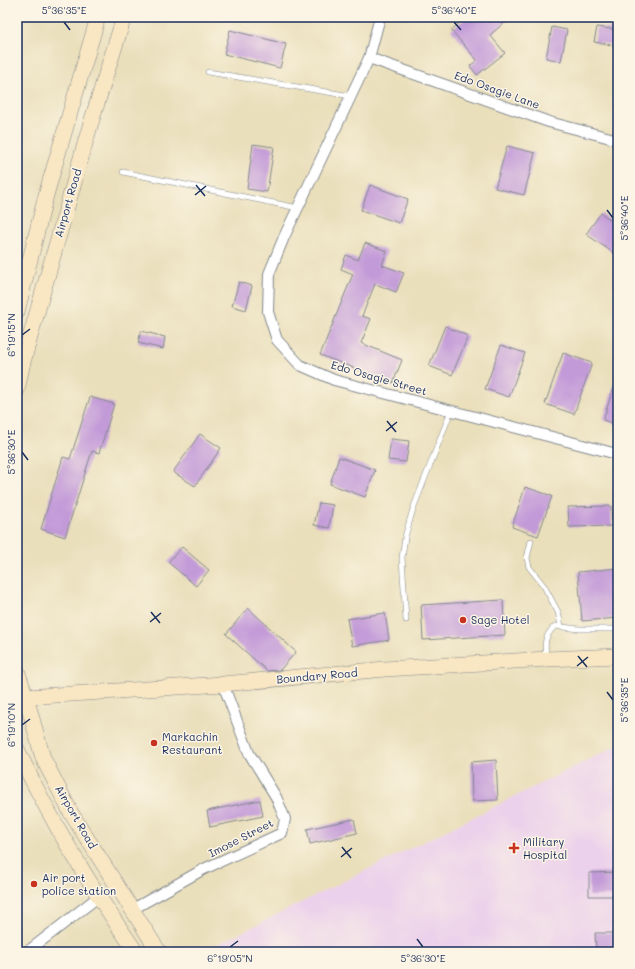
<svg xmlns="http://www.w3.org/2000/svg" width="635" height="969" font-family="Mali,sans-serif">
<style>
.built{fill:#ebd1eb}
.building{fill:#c29ad8}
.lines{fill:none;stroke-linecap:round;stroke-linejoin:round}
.lane-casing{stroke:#82878c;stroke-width:6}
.street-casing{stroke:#82878c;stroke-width:12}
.secondary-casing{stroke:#82878c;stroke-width:16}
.lane{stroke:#fff;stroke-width:5}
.street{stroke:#fff;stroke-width:10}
.secondary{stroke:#f9e7c3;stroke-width:15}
.ticks{fill:none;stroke:#1b2f5e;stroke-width:1.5}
.poi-dot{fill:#c8321e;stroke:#fcf5e5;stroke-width:1.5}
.labels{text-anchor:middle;stroke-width:3;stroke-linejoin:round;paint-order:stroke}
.street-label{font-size:11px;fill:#1b2f5e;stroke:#fcf5e5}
.poi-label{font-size:11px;fill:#1b2f5e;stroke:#fcf5e5;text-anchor:start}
.neatline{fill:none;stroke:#1b2f5e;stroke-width:1.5}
.ticks-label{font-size:10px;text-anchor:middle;fill:#1b2f5e}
</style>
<rect width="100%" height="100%" fill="#fcf5e5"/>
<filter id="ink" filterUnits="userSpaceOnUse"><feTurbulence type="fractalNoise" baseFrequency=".025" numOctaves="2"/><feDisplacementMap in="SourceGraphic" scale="8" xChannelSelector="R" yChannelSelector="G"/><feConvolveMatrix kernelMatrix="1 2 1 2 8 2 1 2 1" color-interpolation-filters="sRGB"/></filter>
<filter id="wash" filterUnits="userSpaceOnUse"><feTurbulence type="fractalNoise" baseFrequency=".012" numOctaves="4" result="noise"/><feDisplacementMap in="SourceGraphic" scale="16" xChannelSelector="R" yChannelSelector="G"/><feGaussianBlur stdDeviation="0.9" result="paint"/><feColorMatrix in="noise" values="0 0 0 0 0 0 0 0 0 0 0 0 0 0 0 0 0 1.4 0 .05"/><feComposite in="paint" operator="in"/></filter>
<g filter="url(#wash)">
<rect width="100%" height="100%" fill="#eadfbb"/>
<polygon class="built" points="618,745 618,952 202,952"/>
<g id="blocks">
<g class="building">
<polygon points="467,17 511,17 490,35 505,53 477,75 470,66 477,60 451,30"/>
<polygon points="552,27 567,30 561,61 546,58"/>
<polygon points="597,27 618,30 618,46 594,42"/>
<polygon points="230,30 286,44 280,68 224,54"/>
<polygon points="253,144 274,147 267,192 247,189"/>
<polygon points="507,146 535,153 524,195 495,188"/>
<polygon points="370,185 408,199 399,223 361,210"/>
<polygon points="601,213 618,225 618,256 586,234"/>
<polygon points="365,243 387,251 382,265 404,273 396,292 375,284 362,316 371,319 361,343 402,360 393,383 320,355 353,274 341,269 346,255 358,260"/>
<polygon points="239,282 252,286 246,310 232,306"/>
<polygon points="445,326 468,336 452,375 429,366"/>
<polygon points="141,331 165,337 163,349 138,343"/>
<polygon points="501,345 525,353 509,397 485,389"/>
<polygon points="563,353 592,363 574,414 545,404"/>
<polygon points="616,380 618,380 618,425 603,420"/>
<polygon points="90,397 114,404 99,453 92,451 65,537 41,529 63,457 70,459"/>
<polygon points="200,434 221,448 195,486 173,472"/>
<polygon points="391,439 409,441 406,462 388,460"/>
<polygon points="339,457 375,470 365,497 330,484"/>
<polygon points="525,487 552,496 538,536 512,527"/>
<polygon points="319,503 333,505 329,528 314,525"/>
<polygon points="611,506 612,526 569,527 568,507"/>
<polygon points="182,547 209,570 196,586 168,562"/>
<polygon points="618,568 618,618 582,621 578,572"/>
<polygon points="503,600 505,635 423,640 421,605"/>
<polygon points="248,608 296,652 280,670 267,671 226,634"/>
<polygon points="385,613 389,640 352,646 347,619"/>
<polygon points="496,760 498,800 472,801 471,762"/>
<polygon points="260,800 263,816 210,827 207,811"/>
<polygon points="354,819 357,833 310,844 307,829"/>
<polygon points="618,872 618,896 589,896 589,873"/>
<polygon points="595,933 618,933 618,952 596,952"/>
</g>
</g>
</g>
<g filter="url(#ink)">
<use href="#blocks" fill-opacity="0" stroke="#82878c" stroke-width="1"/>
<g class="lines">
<defs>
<g id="lane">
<polyline points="208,72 351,96"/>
<polyline points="123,172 298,208"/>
<polyline points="531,541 527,558 529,567 544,586 558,612 561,626"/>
<polyline points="406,620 402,558 405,537 413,509 451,411"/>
<path d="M546,658C545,643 543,638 555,626L579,629H618"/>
</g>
<g id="street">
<polyline points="380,17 369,58 284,237 269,274 268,312 277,340 300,365 334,380 613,453"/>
<polyline points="369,58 549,122 618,140"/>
<polyline points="133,909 204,869 282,833 285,819 276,797 249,753 223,684"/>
<polyline points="27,952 98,897"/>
</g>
<g id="secondary">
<polyline points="17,312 46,195 98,17"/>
<polyline points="17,390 23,362 90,126 124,17"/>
<polyline points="17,670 26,697 43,758 71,813 159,952"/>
<polyline points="17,702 26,697 223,684 385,669 547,659 618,656"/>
<path d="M17,749C51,822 90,886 136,952"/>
</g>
</defs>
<use href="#lane" class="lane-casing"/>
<use href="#street" class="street-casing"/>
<use href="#secondary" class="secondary-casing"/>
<use href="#lane" class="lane"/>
<use href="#street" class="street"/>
<use href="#secondary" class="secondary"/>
</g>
</g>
<path class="ticks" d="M64,22L70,30M454,22L461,30M196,185L205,196M195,195L206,186M607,210L613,218M22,335L30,329M387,421L396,432M386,431L397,422M22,452L28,460M151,612L160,623M150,622L161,613M578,656L587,667M577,666L588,657M607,692L613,700M22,725L30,719M342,847L351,858M341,857L352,848M417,939L423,947M230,947L238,941"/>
<g class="poi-dot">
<circle cx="463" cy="620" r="4"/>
<circle cx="154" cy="743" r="4"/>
<path d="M512 842h4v4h4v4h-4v4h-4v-4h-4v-4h4z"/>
<circle cx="34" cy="884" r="4"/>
</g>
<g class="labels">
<g class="street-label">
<text transform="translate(497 90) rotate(20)" y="4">Edo Osagie Lane</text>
<text transform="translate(68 203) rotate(-74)" y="4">Airport Road</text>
<text transform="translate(379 378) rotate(16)" y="4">Edo Osagie Street</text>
<text transform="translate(317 676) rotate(-5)" y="4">Boundary Road</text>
<text transform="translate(76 817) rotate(60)" y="4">Airport Road</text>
<text transform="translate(241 838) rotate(-27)" y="4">Imose Street</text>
</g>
<g class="poi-label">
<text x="471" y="624">Sage Hotel</text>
<text x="162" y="741">Markachin<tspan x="162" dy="13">Restaurant</tspan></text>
<text x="523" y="846">Military<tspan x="523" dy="13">Hospital</tspan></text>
<text x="42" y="882">Air port<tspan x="42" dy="13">police station</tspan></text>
</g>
</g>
<rect width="635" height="969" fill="none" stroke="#fcf5e5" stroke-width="44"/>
<rect x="22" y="22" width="591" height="925" class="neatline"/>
<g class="ticks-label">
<text x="64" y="14">5°36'35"E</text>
<text x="454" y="14">5°36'40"E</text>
<text transform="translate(624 218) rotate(-90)" y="4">5°36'40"E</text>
<text transform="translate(11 335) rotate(-90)" y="4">6°19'15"N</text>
<text transform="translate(11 452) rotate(-90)" y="4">5°36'30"E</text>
<text transform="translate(624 700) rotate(-90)" y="4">5°36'35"E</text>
<text transform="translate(11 725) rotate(-90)" y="4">6°19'10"N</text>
<text x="230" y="962">6°19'05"N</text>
<text x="423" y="962">5°36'30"E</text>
</g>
</svg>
